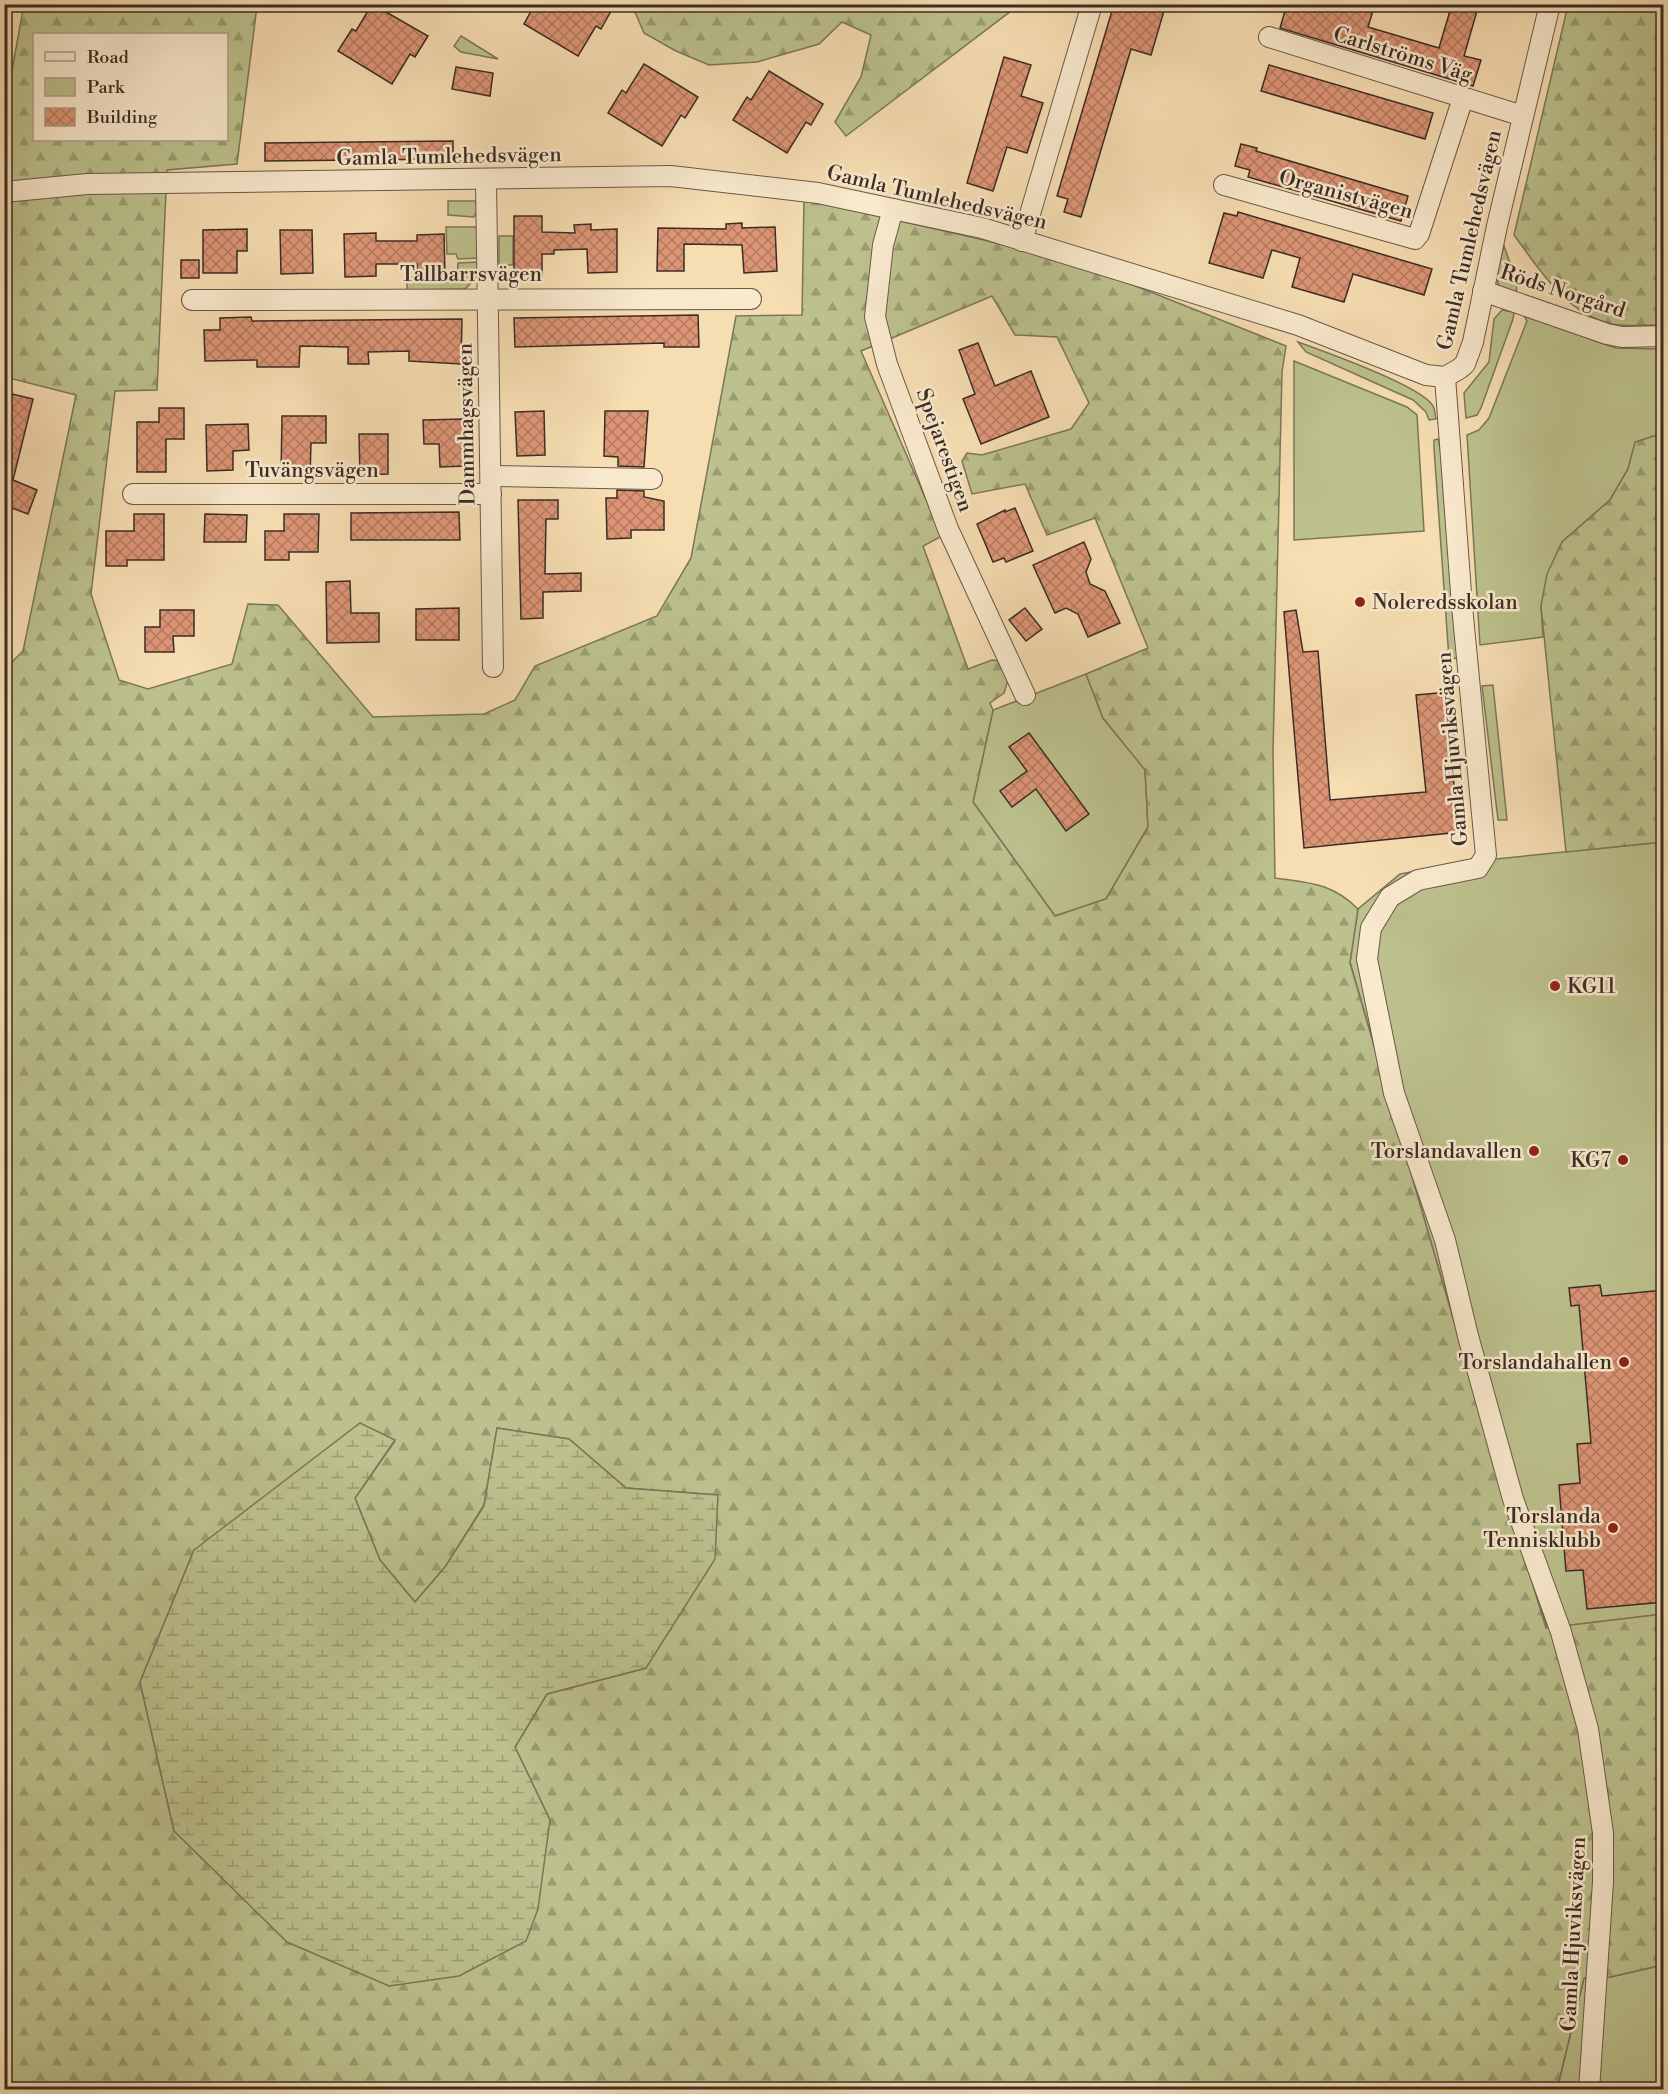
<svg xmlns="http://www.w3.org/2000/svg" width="1668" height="2094" font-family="'Libre Bodoni',serif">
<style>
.green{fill:#bcc18d;stroke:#7c765a;stroke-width:1.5}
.forest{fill:url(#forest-firs);stroke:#7c765a;stroke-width:1.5;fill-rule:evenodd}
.wetland{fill:url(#wetland-marsh);stroke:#7c765a;stroke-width:1.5}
.building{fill:url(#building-cross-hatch);stroke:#3b2c26;stroke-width:1.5}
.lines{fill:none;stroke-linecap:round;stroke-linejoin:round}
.minor-casing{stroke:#6a5849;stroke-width:22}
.minor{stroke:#f9e9cd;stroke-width:20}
.poi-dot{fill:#8f2418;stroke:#f9e9cd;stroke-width:2}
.labels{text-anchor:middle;stroke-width:5;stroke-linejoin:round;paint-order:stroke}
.street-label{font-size:21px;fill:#3b2c26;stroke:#f9e9cd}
.poi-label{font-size:21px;fill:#3b2c26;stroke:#f9e9cd;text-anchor:end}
</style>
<defs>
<pattern id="forest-firs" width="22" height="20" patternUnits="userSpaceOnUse" patternTransform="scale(1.5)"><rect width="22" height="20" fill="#bcc18d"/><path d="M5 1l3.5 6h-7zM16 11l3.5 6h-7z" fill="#9a9d73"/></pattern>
<pattern id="wetland-marsh" width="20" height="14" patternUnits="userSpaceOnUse" patternTransform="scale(1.5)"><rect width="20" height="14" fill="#bcc18d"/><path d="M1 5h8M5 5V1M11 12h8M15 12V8" fill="none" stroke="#9a9d73"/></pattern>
<pattern id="building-cross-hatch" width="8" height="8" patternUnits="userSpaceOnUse" patternTransform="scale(1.5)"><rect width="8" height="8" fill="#dd9576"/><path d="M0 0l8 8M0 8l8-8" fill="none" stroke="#b47a61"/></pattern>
</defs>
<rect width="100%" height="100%" fill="#f6ddb2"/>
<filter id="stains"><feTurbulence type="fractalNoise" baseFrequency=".00333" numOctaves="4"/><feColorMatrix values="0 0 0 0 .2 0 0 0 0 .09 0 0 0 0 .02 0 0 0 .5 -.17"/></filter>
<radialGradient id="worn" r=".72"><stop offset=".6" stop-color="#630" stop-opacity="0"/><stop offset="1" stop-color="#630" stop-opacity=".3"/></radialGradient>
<g class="green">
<polygon points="461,36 498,59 461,52 454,46"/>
<polygon points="448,201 475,201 478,208 474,217 448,215"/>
<polygon points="446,227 478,227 479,258 458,259 456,254 447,254"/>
<rect x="499" y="236" width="14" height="29"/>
<polygon points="1504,246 1517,282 1516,296 1498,285 1497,273"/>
<polygon points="479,262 478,276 465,289 407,290 407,277 457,280 458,263"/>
<polygon points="1502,310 1514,312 1513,319 1481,408 1477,415 1466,418 1464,393 1489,362 1494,319"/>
<polygon points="1524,316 1616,348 1663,349 1663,429 1657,435 1636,442 1628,469 1610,500 1562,542 1541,606 1543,637 1480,645 1467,435 1479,430 1489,418 1527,321"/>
<path d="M1298,342C1323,351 1422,386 1433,406C1435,409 1435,415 1436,419L1429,420L1426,412L1413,400L1306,352Z"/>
<polygon points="1294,361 1407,407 1417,415 1424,531 1294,540"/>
<polygon points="1438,439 1441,451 1458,658 1449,659 1434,448 1434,440"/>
<polygon points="1086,674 1103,718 1145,769 1148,827 1106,899 1055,916 973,802 993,710"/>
<polygon points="1493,685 1507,820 1498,820 1482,686"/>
<polygon points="1663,842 1663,1614 1547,1628 1488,1439 1350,962 1358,909 1400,874 1466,862"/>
<polygon points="1658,1966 1663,1968 1663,2089 1557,2090 1584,1978 1606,1978"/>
</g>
<g class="forest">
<path d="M24,4L257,6L237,164L167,170L157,390L115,391L91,594L119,680L148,689L232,664L248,604L278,605L373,717L484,714L515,700L535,666L657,616L691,558L736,316L802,315L804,199L997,243L1103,273L1286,346L1282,372L1273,752L1275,878C1310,883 1332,883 1358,909L1350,963L1488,1439L1546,1628L1663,1614V1968L1658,1966L1606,1978H1584L1557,2089H5L4,670L23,651L76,395L5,377V109ZM34,34H226V140H34ZM992,296L1015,335L1057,337L1089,403L1071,429L982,455L967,453L962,461L972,494L1025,484L1047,535L1095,518L1148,648L1086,674L1103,718L1145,770L1148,827L1106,899L1055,916L973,802L993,710L990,703L1004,693L1008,680L1000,661L992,660L968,669L923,546L942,536L861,351ZM497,1428L569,1439L626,1488L717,1495L646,1668L547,1694L515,1747L550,1820L174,1831L140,1682L194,1550L395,1441L355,1498L380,1560L415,1602L445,1567L484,1505Z"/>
<polygon points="632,5 1019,5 846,136 835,122 861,77 871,35 842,22 819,44 757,62 709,65 676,51 644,33"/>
<path d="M1568,5H1663V325C1647,325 1628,327 1612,324C1566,314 1540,270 1514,235Z"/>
<polygon points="1657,435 1664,443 1663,842 1566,852 1541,606 1547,574 1562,542 1610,500 1628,469 1635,442"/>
</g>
<polygon class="wetland" points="360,1423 395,1440 355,1498 380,1560 415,1602 445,1567 484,1506 497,1428 569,1439 626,1488 718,1495 715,1559 646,1668 547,1694 515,1747 550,1820 538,1909 526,1941 459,1976 389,1986 287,1942 174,1831 140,1682 194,1550"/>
<g class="building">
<polygon points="372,4 428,36 415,57 410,54 392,84 338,51 352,29 356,31"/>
<polygon points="535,4 615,4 601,29 596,26 578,56 524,24"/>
<polygon points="1114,4 1166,4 1151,55 1131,49 1081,217 1064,212 1068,199 1057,196"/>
<polygon points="1287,4 1315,12 1317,4 1375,4 1368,27 1439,48 1452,4 1479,4 1464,56 1481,60 1473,86 1280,28"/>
<polygon points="1004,57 1031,65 1021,96 1043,103 1027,153 1007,147 993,191 967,183"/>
<polygon points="644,64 698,97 685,118 681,115 662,146 608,113 622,90 626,93"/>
<polygon points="1269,65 1433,113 1425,139 1261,91"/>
<polygon points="456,67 493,73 490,96 452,89"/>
<polygon points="769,71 823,104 811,125 806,122 787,153 733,120 747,97 751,100"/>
<polygon points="453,141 453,159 265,161 265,143"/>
<polygon points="1241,144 1257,148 1256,151 1408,196 1401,221 1248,177 1250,170 1235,166"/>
<polygon points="1238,212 1432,269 1424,295 1353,274 1344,302 1292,287 1300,258 1272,250 1263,278 1209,263 1224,213 1237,216"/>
<polygon points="514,216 542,216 542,232 575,233 574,225 591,224 591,230 617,229 617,272 588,273 587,249 554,250 554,254 542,254 542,276 514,275"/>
<polygon points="742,223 742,228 775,227 777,271 744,273 742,245 684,244 684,271 657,271 658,228 726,229 726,224"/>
<polygon points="247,229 247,251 237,251 237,273 203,273 203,230"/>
<polygon points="280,230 312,230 313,273 281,274"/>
<polygon points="376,233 376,241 417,241 417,235 444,234 445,277 417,278 417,264 376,264 376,276 345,277 344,234"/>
<rect x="181" y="260" width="18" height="18"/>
<polygon points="698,315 699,347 664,347 664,343 515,347 514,318"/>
<polygon points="251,317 252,321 462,319 461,364 409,361 409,351 368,352 369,364 348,364 348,347 300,346 299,367 257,367 257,360 205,361 204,330 220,330 220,318"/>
<polygon points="978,343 995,386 1031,371 1049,417 981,444 963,399 975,394 959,350"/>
<polygon points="4,392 33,399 13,480 37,490 28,514 4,505"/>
<polygon points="159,408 184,408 184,439 166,439 166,472 137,472 137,422 159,422"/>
<polygon points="544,411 545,455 517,456 515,412"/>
<polygon points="605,411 648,411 644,467 618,466 618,457 604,456"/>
<polygon points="282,416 326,416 326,443 311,443 310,477 281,477"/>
<polygon points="465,419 466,466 440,467 439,444 424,444 423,420"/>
<polygon points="248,424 249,450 233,451 233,470 207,471 206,425"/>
<polygon points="359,434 388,434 388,474 360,475"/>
<polygon points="617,490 644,491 644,497 664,501 664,530 631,530 631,538 607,539 606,498 617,498"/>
<polygon points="518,500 558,500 558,519 546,519 545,574 581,573 581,591 543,592 543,618 521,619"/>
<polygon points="1015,508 1033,551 1006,562 1004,558 993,562 977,524 1005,510 1005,512"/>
<polygon points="459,512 460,540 351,540 351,513"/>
<polygon points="134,514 164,514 164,560 127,560 127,566 106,566 106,531 134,531"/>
<polygon points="205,514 247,515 246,542 204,542"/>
<polygon points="284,514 319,514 318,552 289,552 289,560 265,560 265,531 284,531"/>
<polygon points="1084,542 1091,559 1086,572 1090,584 1105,591 1120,623 1088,637 1078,614 1066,608 1055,613 1033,565"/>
<polygon points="350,581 351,613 379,613 379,642 327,643 326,582"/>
<polygon points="459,608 459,640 416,640 416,609"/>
<polygon points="1025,608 1042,629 1026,641 1009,620"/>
<polygon points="160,610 194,610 194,636 173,636 174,652 145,652 145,627 160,627"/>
<polygon points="1296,610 1303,652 1318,651 1330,800 1426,792 1416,695 1449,692 1458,770 1452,771 1461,832 1304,848 1284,612"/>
<polygon points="1029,733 1089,814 1066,831 1036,789 1012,807 1000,791 1027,771 1009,747"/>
<polygon points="1600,1285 1602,1296 1664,1290 1664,1602 1587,1609 1583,1570 1566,1571 1559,1485 1580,1483 1577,1444 1591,1443 1579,1305 1571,1306 1569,1288"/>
</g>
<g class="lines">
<defs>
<g id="minor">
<polyline points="1269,37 1523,116"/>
<polyline points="486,180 493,667"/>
<polyline points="1224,185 1415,239 1419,234 1463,98"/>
<polyline points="4,192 87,184 671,176 818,193 982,228 1298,325 1426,375 1445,377 1459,369 1465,364 1473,342 1497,226 1550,4"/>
<polyline points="893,209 883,245 875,317 887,364 948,529 1025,695"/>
<polyline points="1022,241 1092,4"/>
<polyline points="1483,291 1607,334 1622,337 1664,336"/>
<polyline points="192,300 751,299"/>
<polyline points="1445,377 1462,606 1486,855 1478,868 1418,880 1390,897 1371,928 1367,959 1394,1093 1445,1240 1468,1336 1513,1499 1561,1632 1588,1729 1603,1833 1603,1882 1589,2090"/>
<polyline points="492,476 652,479"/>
<polyline points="133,494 491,494"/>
</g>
</defs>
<use href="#minor" class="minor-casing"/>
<use href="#minor" class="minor"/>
</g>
<g class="poi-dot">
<circle cx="1360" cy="602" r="6"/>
<circle cx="1555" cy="986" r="6"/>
<circle cx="1534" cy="1151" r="6"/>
<circle cx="1623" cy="1160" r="6"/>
<circle cx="1624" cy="1362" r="6"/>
<circle cx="1613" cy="1528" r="6"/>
</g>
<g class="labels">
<g class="street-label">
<text transform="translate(1403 54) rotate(17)" y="7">Carlströms Väg</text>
<text transform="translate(449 156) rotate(-1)" y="7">Gamla Tumlehedsvägen</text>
<text transform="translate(1346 194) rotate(15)" y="7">Organistvägen</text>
<text transform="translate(937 197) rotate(13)" y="7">Gamla Tumlehedsvägen</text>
<text transform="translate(1469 240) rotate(-77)" y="7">Gamla Tumlehedsvägen</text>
<text x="471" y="281">Tallbarrsvägen</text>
<text transform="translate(1563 291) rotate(18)" y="7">Röds Norgård</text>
<text transform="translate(466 424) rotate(-91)" y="7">Dammhagsvägen</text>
<text transform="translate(945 450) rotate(70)" y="7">Spejarestigen</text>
<text x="312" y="477">Tuvängsvägen</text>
<text transform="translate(1452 749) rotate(-95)" y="7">Gamla Hjuviksvägen</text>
<text transform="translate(1573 1934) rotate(-87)" y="7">Gamla Hjuviksvägen</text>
</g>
<g class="poi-label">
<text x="1372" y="609" text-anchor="start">Noleredsskolan</text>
<text x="1567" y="993" text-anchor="start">KG11</text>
<text x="1522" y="1158">Torslandavallen</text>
<text x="1611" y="1167">KG7</text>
<text x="1612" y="1369">Torslandahallen</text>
<text x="1601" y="1523">Torslanda<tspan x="1601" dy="24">Tennisklubb</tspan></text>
</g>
</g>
<rect width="1668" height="2094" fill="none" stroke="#f6ddb2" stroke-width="24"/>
<rect x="6" y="6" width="1656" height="2082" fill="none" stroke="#3b2c26" stroke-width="3"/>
<rect x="12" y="12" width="1644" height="2070" fill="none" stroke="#3b2c26" stroke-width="1.5"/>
<rect x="33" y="33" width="195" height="108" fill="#f9e9cd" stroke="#ad9d8a" stroke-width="1.5"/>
<rect x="45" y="52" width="30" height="9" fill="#f9e9cd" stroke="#ad9d8a" stroke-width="1.5"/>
<text x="87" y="63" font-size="18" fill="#3b2c26">Road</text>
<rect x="45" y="78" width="30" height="18" fill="#bcc18d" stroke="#ad9d8a" stroke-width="1.5"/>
<text x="87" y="93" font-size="18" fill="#3b2c26">Park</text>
<rect x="45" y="108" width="30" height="18" fill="url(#building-cross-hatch)" stroke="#ad9d8a" stroke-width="1.5"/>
<text x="87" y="123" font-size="18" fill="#3b2c26">Building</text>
<rect width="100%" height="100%" filter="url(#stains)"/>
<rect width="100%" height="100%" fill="url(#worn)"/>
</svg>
